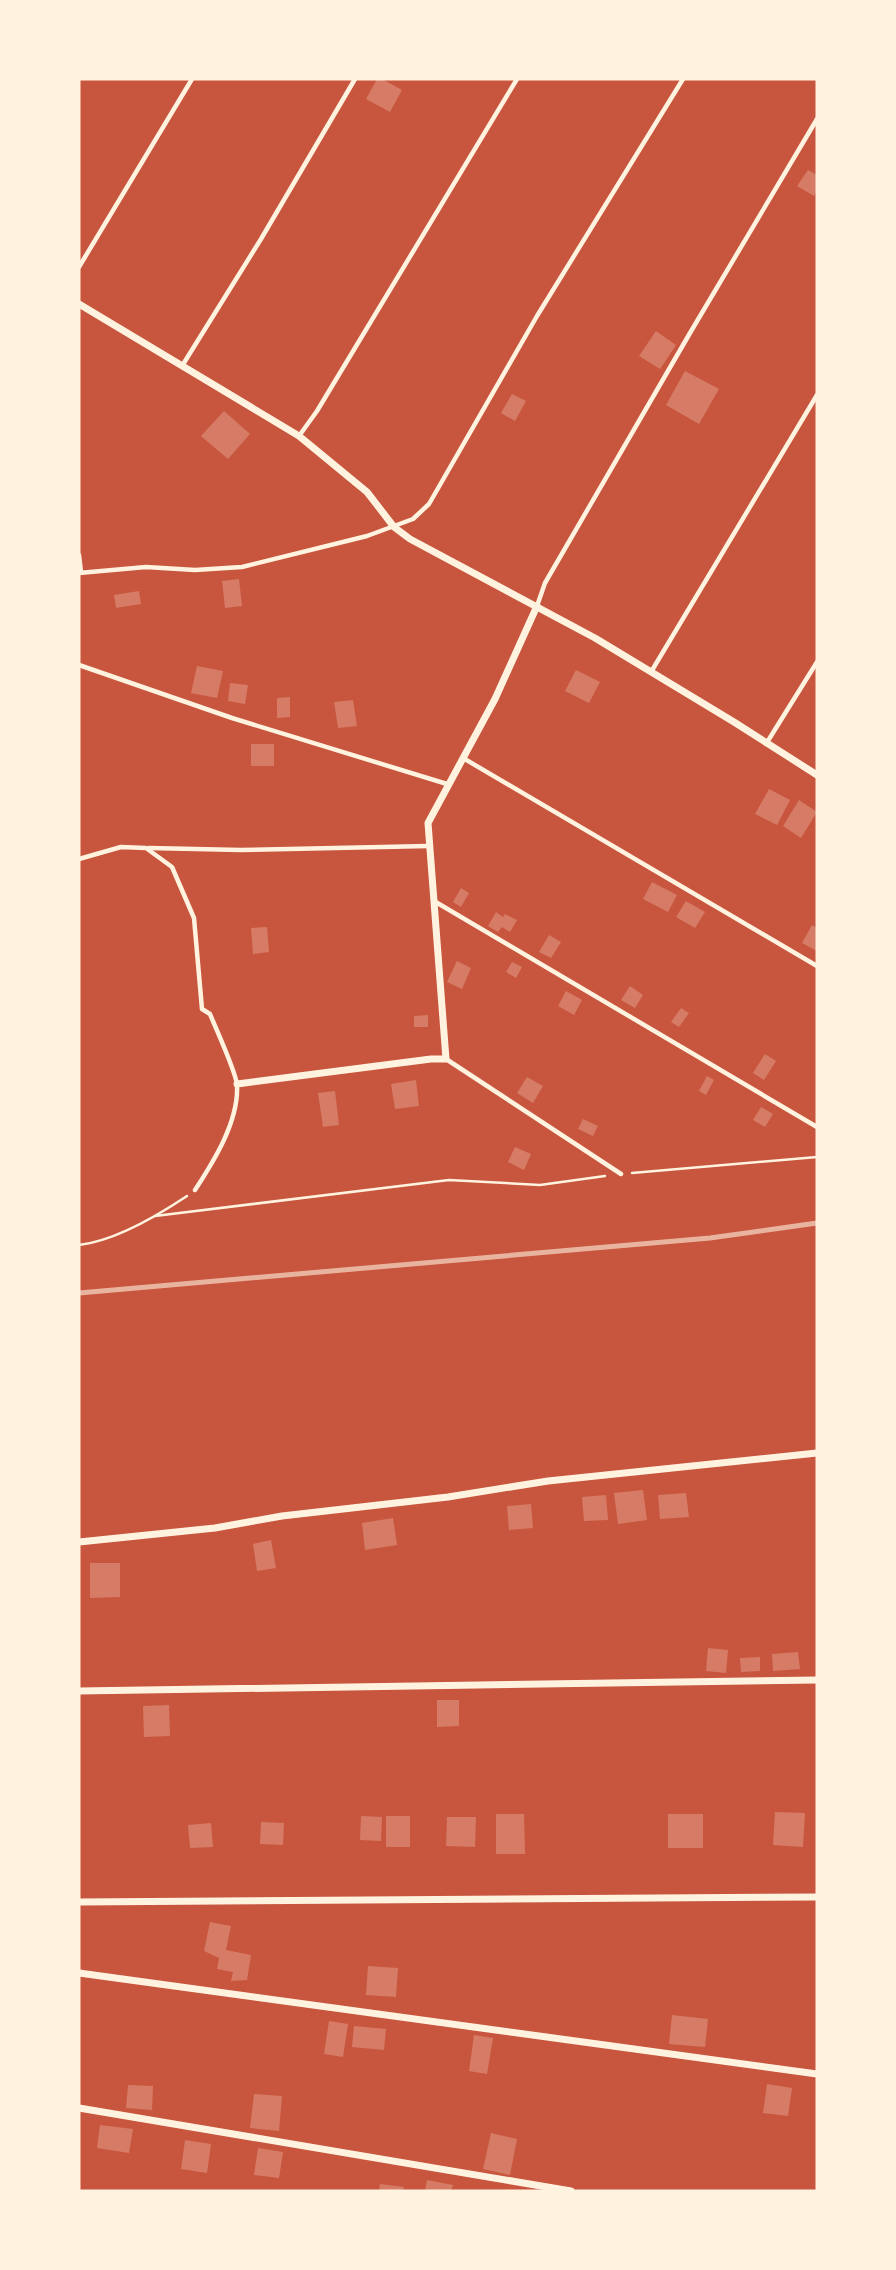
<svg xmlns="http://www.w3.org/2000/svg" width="896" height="2270" font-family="'Alegreya Sans',sans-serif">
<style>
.building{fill:#d67c66}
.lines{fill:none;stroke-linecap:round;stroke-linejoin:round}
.path{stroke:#fff3e0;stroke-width:2.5}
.service{stroke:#fff3e0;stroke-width:4.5}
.minor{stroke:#fff3e0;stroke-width:7}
.rail{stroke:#e9b49f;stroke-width:5}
</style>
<rect width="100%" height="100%" fill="#c8553d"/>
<g class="building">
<polygon points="377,79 382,79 402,90 390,112 366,99"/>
<polygon points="808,170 817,175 817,190 814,196 797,186"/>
<polygon points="656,331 676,345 660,369 639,356"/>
<polygon points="685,371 719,389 699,424 666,405"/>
<polygon points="512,394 526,401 515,421 501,413"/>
<polygon points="224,411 250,434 228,459 201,436"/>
<polygon points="239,579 242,606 225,608 222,581"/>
<polygon points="139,591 141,604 116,608 114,595"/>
<polygon points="197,666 223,671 217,698 191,693"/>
<polygon points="576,670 600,682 589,703 565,691"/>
<polygon points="230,683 248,685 245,704 228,701"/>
<polygon points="290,697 290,717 277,718 277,698"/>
<polygon points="353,700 357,726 338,728 334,702"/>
<rect x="251" y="744" width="23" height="22"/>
<polygon points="769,789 790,800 777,825 755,814"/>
<polygon points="799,800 817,812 801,838 783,826"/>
<polygon points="652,882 677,895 668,912 643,899"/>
<polygon points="461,888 469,893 461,907 453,902"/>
<polygon points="686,901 705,912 695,928 676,917"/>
<polygon points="496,912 503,917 505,914 517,920 510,932 502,927 498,932 488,926"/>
<polygon points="812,925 817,928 817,951 802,943"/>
<polygon points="267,927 269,952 253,954 251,928"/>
<polygon points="549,935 561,942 551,958 539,952"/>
<polygon points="457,961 471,968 462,989 447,982"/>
<polygon points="512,962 522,967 516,978 506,972"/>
<polygon points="630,986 643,995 635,1008 621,1000"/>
<polygon points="566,991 582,1000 574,1015 558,1006"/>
<polygon points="681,1008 689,1013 679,1027 671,1022"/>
<polygon points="428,1015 428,1027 414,1027 414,1016"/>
<polygon points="765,1054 776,1061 764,1080 753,1073"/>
<polygon points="707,1076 714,1080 706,1095 699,1091"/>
<polygon points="527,1077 543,1086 533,1103 517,1093"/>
<polygon points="416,1080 419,1106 395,1109 391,1084"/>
<polygon points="335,1091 339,1125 323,1127 318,1093"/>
<polygon points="761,1107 773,1114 765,1127 753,1120"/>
<polygon points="583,1119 598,1126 593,1136 578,1129"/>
<polygon points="515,1147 531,1154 524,1170 508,1162"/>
<polygon points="643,1490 647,1520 618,1524 614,1493"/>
<polygon points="686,1493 689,1517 660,1519 658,1495"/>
<polygon points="606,1495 608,1520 584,1521 582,1497"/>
<polygon points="531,1504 533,1528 509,1530 507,1506"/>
<polygon points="393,1518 397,1545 365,1550 362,1523"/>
<polygon points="271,1540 276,1568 257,1571 253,1544"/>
<polygon points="90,1563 120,1563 120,1597 90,1598"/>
<polygon points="708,1648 728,1650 726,1673 706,1671"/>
<polygon points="798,1652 800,1669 773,1671 772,1654"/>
<polygon points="760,1657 760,1671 741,1672 740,1658"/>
<polygon points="437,1700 459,1700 459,1726 437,1727"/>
<polygon points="169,1705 170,1736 144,1737 143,1706"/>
<polygon points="775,1812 805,1813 803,1847 773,1845"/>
<polygon points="496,1814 524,1814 525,1854 496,1854"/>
<rect x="668" y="1814" width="35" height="34"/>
<polygon points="361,1816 382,1817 381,1841 360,1840"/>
<rect x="386" y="1816" width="24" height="31"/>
<polygon points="447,1817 476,1817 475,1847 446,1846"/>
<polygon points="261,1822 284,1823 283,1845 260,1844"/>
<polygon points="211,1823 213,1847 190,1848 188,1825"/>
<polygon points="210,1922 231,1926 226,1950 251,1955 247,1980 231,1981 233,1972 217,1969 219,1958 204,1951"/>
<polygon points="368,1966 398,1968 396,1997 366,1995"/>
<polygon points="672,2015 708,2019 705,2047 669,2044"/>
<polygon points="329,2021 348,2024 343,2057 324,2054"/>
<polygon points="354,2026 386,2029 384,2050 352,2047"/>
<polygon points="474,2035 493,2038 487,2074 469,2071"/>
<polygon points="767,2084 792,2088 788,2116 763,2113"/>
<polygon points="128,2085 153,2086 152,2110 126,2108"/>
<polygon points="254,2094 282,2096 279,2131 250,2128"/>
<polygon points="100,2125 133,2129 129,2153 97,2148"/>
<polygon points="491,2133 517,2139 510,2175 483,2169"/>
<polygon points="185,2140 211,2144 207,2173 181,2169"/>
<polygon points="258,2148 283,2152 279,2178 254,2175"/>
<polygon points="427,2180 453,2185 451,2191 425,2191"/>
<polygon points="380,2184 404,2187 403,2191 379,2191"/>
</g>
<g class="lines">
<g class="path">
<polyline points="632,1173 817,1157"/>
<polyline points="155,1216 449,1180 540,1185 605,1176"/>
<path d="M79,1245C114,1241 157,1216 187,1196"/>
</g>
<g class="service">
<polyline points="79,267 192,79"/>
<polyline points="182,366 261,239 355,79"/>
<polyline points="299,436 317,411 517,79"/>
<polyline points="79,555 81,572"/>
<polyline points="79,573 146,567 195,570 242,567 367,536 413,519 429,504 537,316 683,79"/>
<polyline points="537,606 545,583 690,333 817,119"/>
<polyline points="79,665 232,718 447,784"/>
<polyline points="651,672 817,395"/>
<polyline points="766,744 817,662"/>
<polyline points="463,758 817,966"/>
<polyline points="149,848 241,850 428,846"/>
<path d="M79,859L121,847L146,848L172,867L194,918L202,1009L210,1014C216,1029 236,1072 237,1085C239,1121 214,1161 195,1190"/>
<polyline points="434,901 817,1127"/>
<polyline points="446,1059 621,1174"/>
</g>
<g class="minor">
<polyline points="79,304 299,436 367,492 394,527 410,539 595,638 734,722 817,775"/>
<polyline points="237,1084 431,1059 446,1059 428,823 495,699 537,606"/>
<polyline points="79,1542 215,1528 282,1516 448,1497 548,1481 817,1453"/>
<polyline points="79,1691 817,1680"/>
<polyline points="79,1902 817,1897"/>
<polyline points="79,1973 817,2074"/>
<polyline points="79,2108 571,2191"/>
</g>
<polyline class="rail" points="79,1293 710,1238 817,1223"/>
</g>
<rect width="896" height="2270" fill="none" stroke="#fff3e0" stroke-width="161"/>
</svg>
